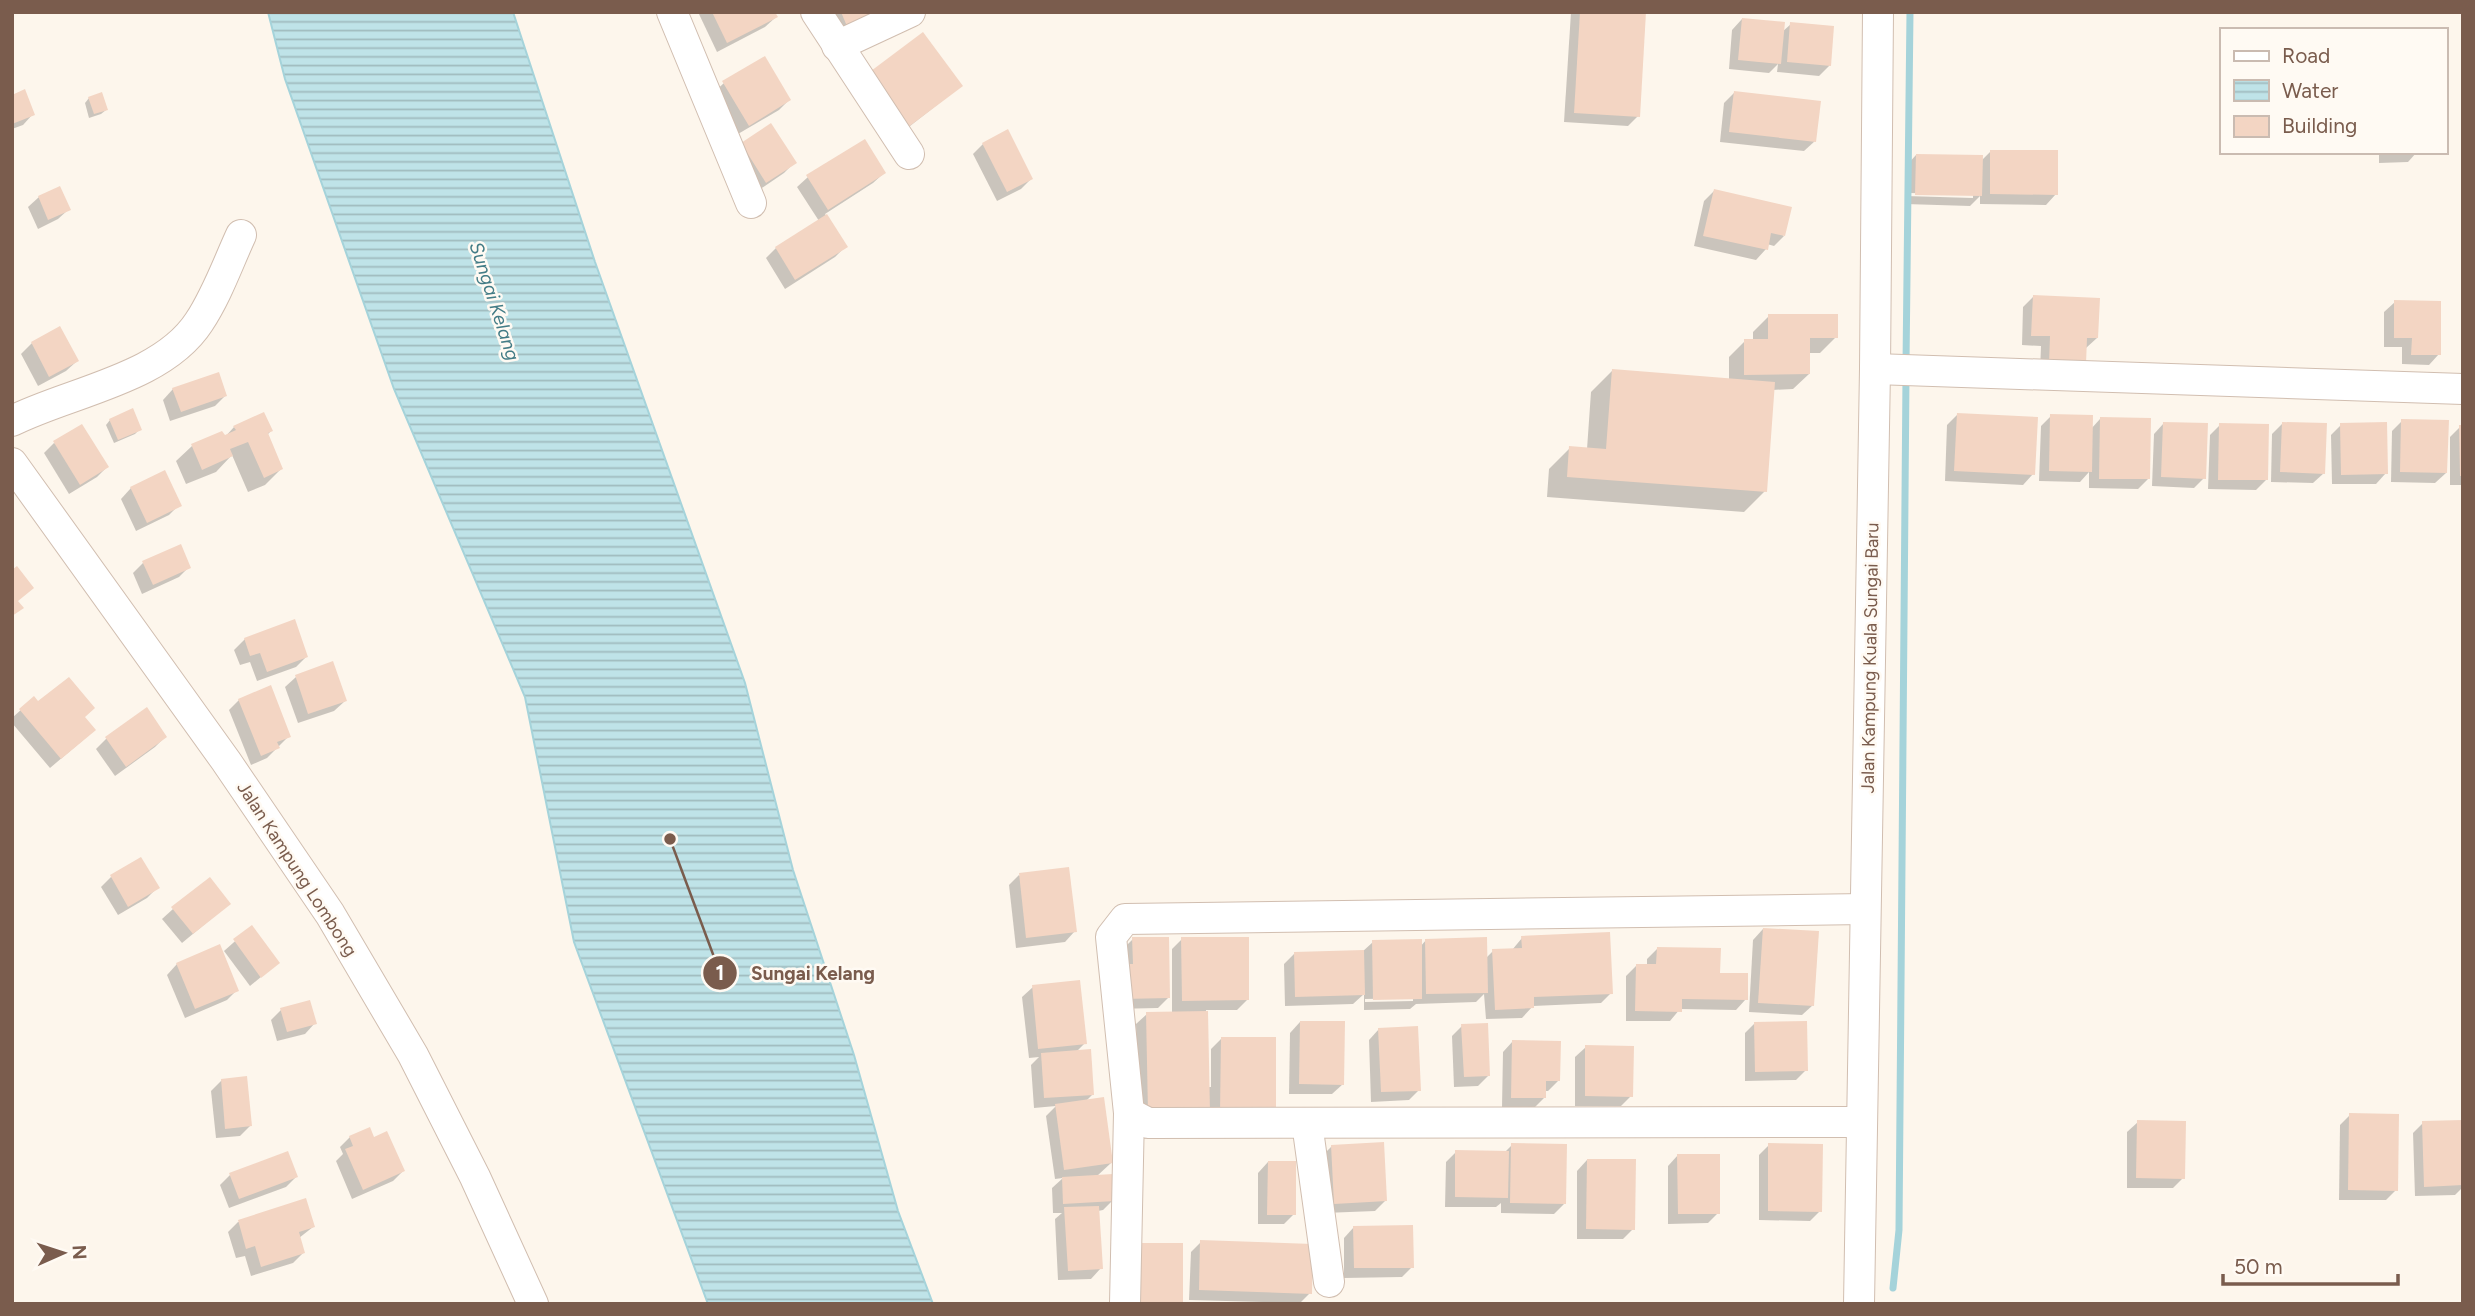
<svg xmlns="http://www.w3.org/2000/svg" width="2475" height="1316" font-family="Figtree,sans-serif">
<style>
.water{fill:url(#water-rules);stroke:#a5d3da;stroke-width:2}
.shadow{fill:#0003;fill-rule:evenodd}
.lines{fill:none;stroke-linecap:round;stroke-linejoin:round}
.stream{stroke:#a5d3da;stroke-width:7}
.building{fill:#f3d5c3}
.minor-casing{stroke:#d1beb0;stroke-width:32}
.minor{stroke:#fff;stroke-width:30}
.labels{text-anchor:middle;stroke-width:5;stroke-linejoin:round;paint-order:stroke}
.street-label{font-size:18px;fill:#7a5c4d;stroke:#fffaf3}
.water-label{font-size:19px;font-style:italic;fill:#437c86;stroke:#fffaf3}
.leader{fill:none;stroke:#7a5c4d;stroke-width:2.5}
.callout-dot{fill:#7a5c4d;stroke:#fffaf3;stroke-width:2.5}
.mark-label{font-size:21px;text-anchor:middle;font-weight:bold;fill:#fff}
.callout-label{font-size:19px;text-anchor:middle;font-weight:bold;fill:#7a5c4d;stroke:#fffaf3;stroke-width:5;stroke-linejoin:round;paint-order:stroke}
</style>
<defs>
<pattern id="water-rules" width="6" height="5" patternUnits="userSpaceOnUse" patternTransform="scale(1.75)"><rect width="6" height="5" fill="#bfe3e8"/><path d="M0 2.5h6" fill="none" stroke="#a0bbbe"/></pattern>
</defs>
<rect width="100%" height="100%" fill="#fdf6ec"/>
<polygon class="water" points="268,12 513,12 595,262 745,683 793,870 854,1055 898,1211 933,1304 708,1304 574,942 525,697 394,389 285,79"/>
<g class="shadow">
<polygon points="698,12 773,12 776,17 765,27 717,52"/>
<polygon points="827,12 905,12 838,40"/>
<polygon points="1571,12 1645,12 1638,116 1628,126 1564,122"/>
<polygon points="1742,19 1782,32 1791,24 1830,65 1819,76 1777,72 1778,64 1769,73 1729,69 1732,30"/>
<polygon points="724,83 789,100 779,110 738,134 713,93"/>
<polygon points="858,85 961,86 896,137"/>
<polygon points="1734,93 1815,141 1804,151 1720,142 1724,103"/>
<polygon points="12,96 33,114 23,125 12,129"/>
<polygon points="89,98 106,110 101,114 89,118 85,103"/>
<polygon points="770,125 794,163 784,173 756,192 732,154"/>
<polygon points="983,144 1031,179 1021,189 997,201 973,154"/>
<path d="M1991,151L2056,194L2046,205L1980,204V196L1970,206L1905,204L1906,166L1916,155L1981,161ZM1906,193L1973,194V198L1906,196Z"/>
<polygon points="2379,152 2417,152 2408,162 2379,163"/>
<polygon points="884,173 873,183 825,214 845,247 835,257 785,289 766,258 776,248 819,221 797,187 808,177"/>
<polygon points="1714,191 1784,236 1774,246 1767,244 1766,249 1756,260 1694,246 1704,201"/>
<polygon points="39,197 69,209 58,219 38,229 28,207"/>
<polygon points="2033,297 2097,338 2086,348 2040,372 2041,346 2022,345 2023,307"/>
<polygon points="2395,302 2439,354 2429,365 2402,364 2402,347 2384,347 2384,312"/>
<polygon points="1769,316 1836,337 1820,353 1809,353 1809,374 1793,389 1772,390 1765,491 1744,512 1547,497 1549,469 1570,448 1587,449 1591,392 1612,371 1729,380 1729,357 1745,341 1753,341 1753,332"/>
<polygon points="60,329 77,361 66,371 38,386 21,354 32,343"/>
<polygon points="173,389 225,396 215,406 170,421 163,400"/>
<polygon points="1958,414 2033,474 2023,485 1945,481 1947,425"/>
<polygon points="2051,416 2091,429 2100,419 2148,479 2138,489 2089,488 2089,472 2080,482 2039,481 2041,426"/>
<polygon points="110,420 140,429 135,434 114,443 106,425"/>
<polygon points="2402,421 2446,473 2435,483 2391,482 2392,431"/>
<polygon points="2164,423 2204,478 2194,488 2152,486 2154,434"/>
<polygon points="2282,424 2324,473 2313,483 2271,482 2272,434"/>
<polygon points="2220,425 2266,480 2256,490 2208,489 2210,435"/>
<polygon points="2341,425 2386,473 2376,484 2332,484 2331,435"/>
<polygon points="234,427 271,431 267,435 281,469 265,485 248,492 232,455 216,472 186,484 176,461 192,446 224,438"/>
<polygon points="2460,427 2463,427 2463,485 2450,485 2450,437"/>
<polygon points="54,443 107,467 97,477 69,494 44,453"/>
<polygon points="131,488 179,505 169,515 136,531 121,499"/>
<polygon points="143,563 189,567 179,577 142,594 133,573"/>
<polygon points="245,639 306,657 296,667 257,681 250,662 240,665 234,650"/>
<polygon points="296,677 345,701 334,711 298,723 285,687"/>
<polygon points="34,698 38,703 83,718 83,740 50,768 12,723 12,718"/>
<polygon points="239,700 289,736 267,758 251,765 229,710"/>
<polygon points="146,710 165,737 155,747 115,776 96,749 106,739"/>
<polygon points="1019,875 1075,931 1065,942 1016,948 1009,885"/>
<polygon points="111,877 157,888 147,898 118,915 101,887"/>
<polygon points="229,904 182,943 162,919 173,909"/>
<polygon points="251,927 278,963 250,986 224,951"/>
<polygon points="1763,929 1813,1005 1802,1015 1749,1012 1753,940"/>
<path d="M1522,938L1611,993L1601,1003L1533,1006L1522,1018L1486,1019L1484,994L1476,1002L1416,1004L1410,1009L1364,1010V994L1353,1004L1285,1006L1284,964L1294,954L1362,952L1373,942L1420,947L1426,940L1486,958L1493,951L1512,950ZM1413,998V1001L1365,1002V999Z"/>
<polygon points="1133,939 1169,997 1158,1008 1113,1009 1123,949"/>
<polygon points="1182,939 1247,1000 1237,1010 1206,1010 1208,1087 1211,1087 1211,1049 1221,1039 1274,1114 1139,1123 1136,1024 1147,1014 1172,1013 1172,949"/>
<polygon points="1657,949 1719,975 1746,999 1736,1010 1680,1009 1670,1021 1626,1021 1626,976 1636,966 1647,966 1647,959"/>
<polygon points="177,964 237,990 227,1000 185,1018 167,975"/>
<polygon points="1033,987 1085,1043 1076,1052 1093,1094 1085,1102 1111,1163 1097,1176 1113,1200 1103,1210 1098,1211 1101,1268 1091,1279 1058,1280 1055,1219 1062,1213 1053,1213 1052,1188 1063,1178 1055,1179 1046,1116 1056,1106 1034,1108 1031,1065 1039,1057 1029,1058 1022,997"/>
<polygon points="281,1010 315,1023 305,1034 277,1041 271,1020"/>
<polygon points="1300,1022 1343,1084 1332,1094 1289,1094 1290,1033"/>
<polygon points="1755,1023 1806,1070 1796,1080 1745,1081 1745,1033"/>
<polygon points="1462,1026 1489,1075 1478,1086 1454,1087 1452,1036"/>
<polygon points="1379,1029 1419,1090 1409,1100 1371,1102 1369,1040"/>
<polygon points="1513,1041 1558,1081 1548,1091 1544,1091 1544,1098 1534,1108 1502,1107 1503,1052"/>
<polygon points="1586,1047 1631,1096 1621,1106 1575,1106 1575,1057"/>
<polygon points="222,1080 250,1126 240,1136 216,1138 211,1091"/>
<polygon points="2350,1115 2396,1190 2386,1200 2339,1200 2340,1125"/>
<polygon points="2138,1122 2183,1178 2173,1188 2127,1188 2127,1132"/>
<polygon points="2463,1122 2463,1187 2455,1195 2415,1196 2413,1133 2423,1123"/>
<polygon points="350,1137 373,1139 403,1171 393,1181 352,1199 336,1161 343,1154 340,1147"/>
<polygon points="1512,1145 1564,1204 1554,1214 1501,1213 1501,1203 1496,1207 1445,1207 1446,1162 1456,1152 1504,1153"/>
<polygon points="1769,1145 1820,1211 1810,1221 1759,1220 1759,1155"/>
<polygon points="1332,1146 1386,1200 1375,1211 1324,1213 1321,1157"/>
<polygon points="1678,1155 1718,1213 1708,1223 1668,1224 1668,1166"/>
<polygon points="1587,1160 1633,1229 1623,1239 1577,1239 1577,1171"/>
<polygon points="1268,1162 1294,1214 1284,1224 1258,1224 1258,1173"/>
<polygon points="230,1175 296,1177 286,1187 229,1208 220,1185"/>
<polygon points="238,1222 313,1227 299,1238 303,1253 293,1263 251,1276 245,1256 236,1258 228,1232"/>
<polygon points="1354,1227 1412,1267 1402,1277 1344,1278 1344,1238"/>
<polygon points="1201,1242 1310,1293 1300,1303 1189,1300 1191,1252"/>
</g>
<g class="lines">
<g class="stream">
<polyline points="1906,364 1910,12"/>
<polyline points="1893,1288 1899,1230 1906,376"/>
</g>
</g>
<g class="building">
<polygon points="712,12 775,12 778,17 727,43"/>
<polygon points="841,12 894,12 849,31"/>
<polygon points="1580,12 1646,12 1640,117 1574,113"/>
<polygon points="1742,18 1785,22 1781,64 1738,60"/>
<polygon points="1790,22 1834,26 1831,66 1787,62"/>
<polygon points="923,32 963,86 907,128 867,74"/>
<polygon points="765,56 791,100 749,126 722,81"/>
<polygon points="25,89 35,115 12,124 12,95"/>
<polygon points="1734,91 1821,101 1816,142 1729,132"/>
<polygon points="102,92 108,110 94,114 88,97"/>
<polygon points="771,123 797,163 766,183 741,143"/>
<polygon points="1008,129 1033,179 1007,192 982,143"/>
<polygon points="865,139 886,173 828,210 806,175"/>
<polygon points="1990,150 2058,150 2058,195 1990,194"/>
<polygon points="1916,154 1983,155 1982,196 1915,195"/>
<polygon points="60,186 71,210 48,220 38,196"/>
<polygon points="1714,189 1792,207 1785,236 1771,233 1768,250 1703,236"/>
<polygon points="827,214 848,247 795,280 775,247"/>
<polygon points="2033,295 2100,298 2098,338 2087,338 2086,364 2049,363 2050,336 2031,336"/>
<polygon points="2394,300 2441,301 2441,355 2411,355 2412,338 2394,338"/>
<polygon points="1768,314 1838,314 1838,338 1810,338 1810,374 1744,375 1744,339 1768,339"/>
<polygon points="60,326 79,361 49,377 31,342"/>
<polygon points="1612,369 1775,382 1767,492 1567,477 1569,446 1606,449"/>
<polygon points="219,372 227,396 181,412 172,388"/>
<polygon points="133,408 142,430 118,440 109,419"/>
<polygon points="264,412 273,431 268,433 283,469 264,478 248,442 230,449 233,456 202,470 191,444 222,431 225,435 236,430 233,426"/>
<polygon points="1957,413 2038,417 2035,475 1954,471"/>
<polygon points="2050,414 2093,415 2092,472 2049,471"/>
<polygon points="2100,417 2151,418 2150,479 2099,479"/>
<polygon points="2401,419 2449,420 2447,473 2400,472"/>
<polygon points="2163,422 2208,423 2206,479 2161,477"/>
<polygon points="2282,422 2327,423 2325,474 2280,472"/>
<polygon points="2387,422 2388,474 2341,475 2340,423"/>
<polygon points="2219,423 2269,424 2268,480 2218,480"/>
<polygon points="82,424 109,467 80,485 53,441"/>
<polygon points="2459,425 2463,425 2463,476 2460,476"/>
<polygon points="165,470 182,506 147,523 130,487"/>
<polygon points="181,544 191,568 153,585 142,561"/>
<polygon points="17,566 34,588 18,601 24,608 12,616 12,570"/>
<polygon points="295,619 308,657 267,672 260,653 250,656 244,638"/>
<polygon points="333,661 347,701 308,714 295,675"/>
<polygon points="69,677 95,708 85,717 96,730 61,759 19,709 34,696 38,701"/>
<polygon points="271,685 291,737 277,742 280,748 261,756 238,699"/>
<polygon points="147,707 167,737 126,767 105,737"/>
<polygon points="141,857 160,888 128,907 110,875"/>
<polygon points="1069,867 1077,932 1026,938 1019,873"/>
<polygon points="210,877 231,904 193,934 171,907"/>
<polygon points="252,925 280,963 261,978 233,939"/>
<polygon points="1763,928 1819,931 1814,1006 1758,1003"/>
<polygon points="1610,932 1613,994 1534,997 1534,1008 1495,1010 1492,949 1522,948 1521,936"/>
<polygon points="1132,937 1169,937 1170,998 1122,999 1121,964 1133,964"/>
<polygon points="1181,937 1249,937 1249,1000 1182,1001"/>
<polygon points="1487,937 1488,993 1426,994 1425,939"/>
<polygon points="1422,939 1422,999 1373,1000 1372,940"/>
<polygon points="220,944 239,991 195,1009 176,963"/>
<polygon points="1657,947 1721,948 1720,973 1748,973 1748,1000 1682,999 1682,1012 1635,1011 1636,964 1656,964"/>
<polygon points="1364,950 1365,995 1295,997 1294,952"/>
<polygon points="1080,980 1087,1044 1038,1049 1032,985"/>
<polygon points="310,1000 317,1024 287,1032 280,1008"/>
<polygon points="1208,1011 1210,1112 1148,1113 1146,1012"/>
<polygon points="1300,1021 1345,1021 1344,1085 1299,1084"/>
<polygon points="1807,1021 1808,1071 1755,1072 1754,1022"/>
<polygon points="1488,1023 1490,1076 1464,1077 1461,1024"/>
<polygon points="1418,1026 1421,1091 1381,1092 1378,1028"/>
<polygon points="1221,1037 1276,1037 1276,1114 1220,1114"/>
<polygon points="1512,1040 1561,1041 1560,1081 1546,1081 1546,1098 1511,1098"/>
<polygon points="1585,1045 1634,1046 1633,1097 1585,1096"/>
<polygon points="1091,1049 1094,1095 1044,1098 1041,1053"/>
<polygon points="247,1076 252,1126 225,1129 221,1079"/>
<polygon points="1104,1097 1113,1163 1064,1170 1055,1104"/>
<polygon points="2349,1113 2399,1114 2398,1191 2348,1190"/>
<polygon points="2137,1120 2186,1121 2185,1179 2136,1178"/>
<polygon points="2463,1120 2463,1185 2424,1187 2422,1121"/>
<polygon points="370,1127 374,1137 387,1131 405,1171 363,1190 345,1149 353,1146 349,1136"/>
<polygon points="1384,1142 1387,1201 1334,1204 1331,1145"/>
<polygon points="1511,1143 1567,1144 1566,1204 1510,1203"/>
<polygon points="1768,1143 1823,1144 1822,1212 1768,1211"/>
<polygon points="1455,1150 1509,1151 1508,1198 1455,1197"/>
<polygon points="288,1151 298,1177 239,1199 229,1173"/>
<polygon points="1677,1154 1720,1154 1720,1214 1678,1214"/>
<polygon points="1587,1159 1636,1159 1635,1230 1586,1229"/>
<polygon points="1268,1161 1296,1161 1296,1215 1267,1215"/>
<polygon points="1113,1174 1115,1201 1063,1204 1062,1177"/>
<polygon points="306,1198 315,1227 299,1232 305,1253 261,1267 255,1246 246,1249 238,1220"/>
<polygon points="1099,1206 1103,1269 1068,1271 1064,1207"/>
<polygon points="1413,1225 1414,1268 1354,1268 1353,1226"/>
<polygon points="1200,1240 1313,1244 1312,1294 1199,1290"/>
<rect x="1133" y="1243" width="50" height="61"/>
</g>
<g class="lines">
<defs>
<g id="minor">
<polyline points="672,12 751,203"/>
<polyline points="816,12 909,154"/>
<polyline points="837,46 910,12"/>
<polyline points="1875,369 2463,389"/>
<path d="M12,421C69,392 162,379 199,322C217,295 228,263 241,235"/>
<polyline points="12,463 226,761 330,914 413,1055 475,1177 533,1304"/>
<polyline points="1861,1122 1148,1123 1129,1113 1111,937 1125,919 1865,909"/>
<polyline points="1307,1123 1329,1282"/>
<polyline points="1125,1304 1129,1113"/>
<polyline points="1859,1304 1875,369 1878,12"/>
</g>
</defs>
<use href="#minor" class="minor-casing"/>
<use href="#minor" class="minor"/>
</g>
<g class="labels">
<g class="street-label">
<text transform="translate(1870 658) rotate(-89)" y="6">Jalan Kampung Kuala Sungai Baru</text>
<text transform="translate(297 869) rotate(57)" y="6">Jalan Kampung Lombong</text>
</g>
<g class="water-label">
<text transform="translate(495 301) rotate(72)" y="7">Sungai Kelang</text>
</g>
</g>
<path class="leader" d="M670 839L720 973"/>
<g class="callout-dot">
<circle cx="670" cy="839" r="7"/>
<circle cx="720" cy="973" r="18"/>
</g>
<g class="mark-label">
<text x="720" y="980">1</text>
</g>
<g class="callout-label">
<text x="813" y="980">Sungai Kelang</text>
</g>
<rect width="2475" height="1316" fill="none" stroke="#7a5c4d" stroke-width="28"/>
<rect x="2220" y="28" width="228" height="126" fill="#fffaf3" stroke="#cabbb1" stroke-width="2"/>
<rect x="2234" y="51" width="35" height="10" fill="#ffffff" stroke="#cabbb1" stroke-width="2"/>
<text x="2282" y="63" font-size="21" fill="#7a5c4d">Road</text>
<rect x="2234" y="80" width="35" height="21" fill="url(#water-rules)" stroke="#cabbb1" stroke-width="2"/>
<text x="2282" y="98" font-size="21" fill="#7a5c4d">Water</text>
<rect x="2234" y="116" width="35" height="21" fill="#f3d5c3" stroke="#cabbb1" stroke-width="2"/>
<text x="2282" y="133" font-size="21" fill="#7a5c4d">Building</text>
<g transform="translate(63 1253) rotate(87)" stroke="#fffaf3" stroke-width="5" paint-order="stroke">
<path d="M0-5L12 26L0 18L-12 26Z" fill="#7a5c4d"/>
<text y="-10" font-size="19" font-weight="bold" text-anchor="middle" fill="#7a5c4d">N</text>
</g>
<path d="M2223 1274v10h175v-10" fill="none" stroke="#7a5c4d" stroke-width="3.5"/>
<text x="2234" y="1274" font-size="21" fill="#7a5c4d" stroke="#fffaf3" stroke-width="5" paint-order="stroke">50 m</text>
</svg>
